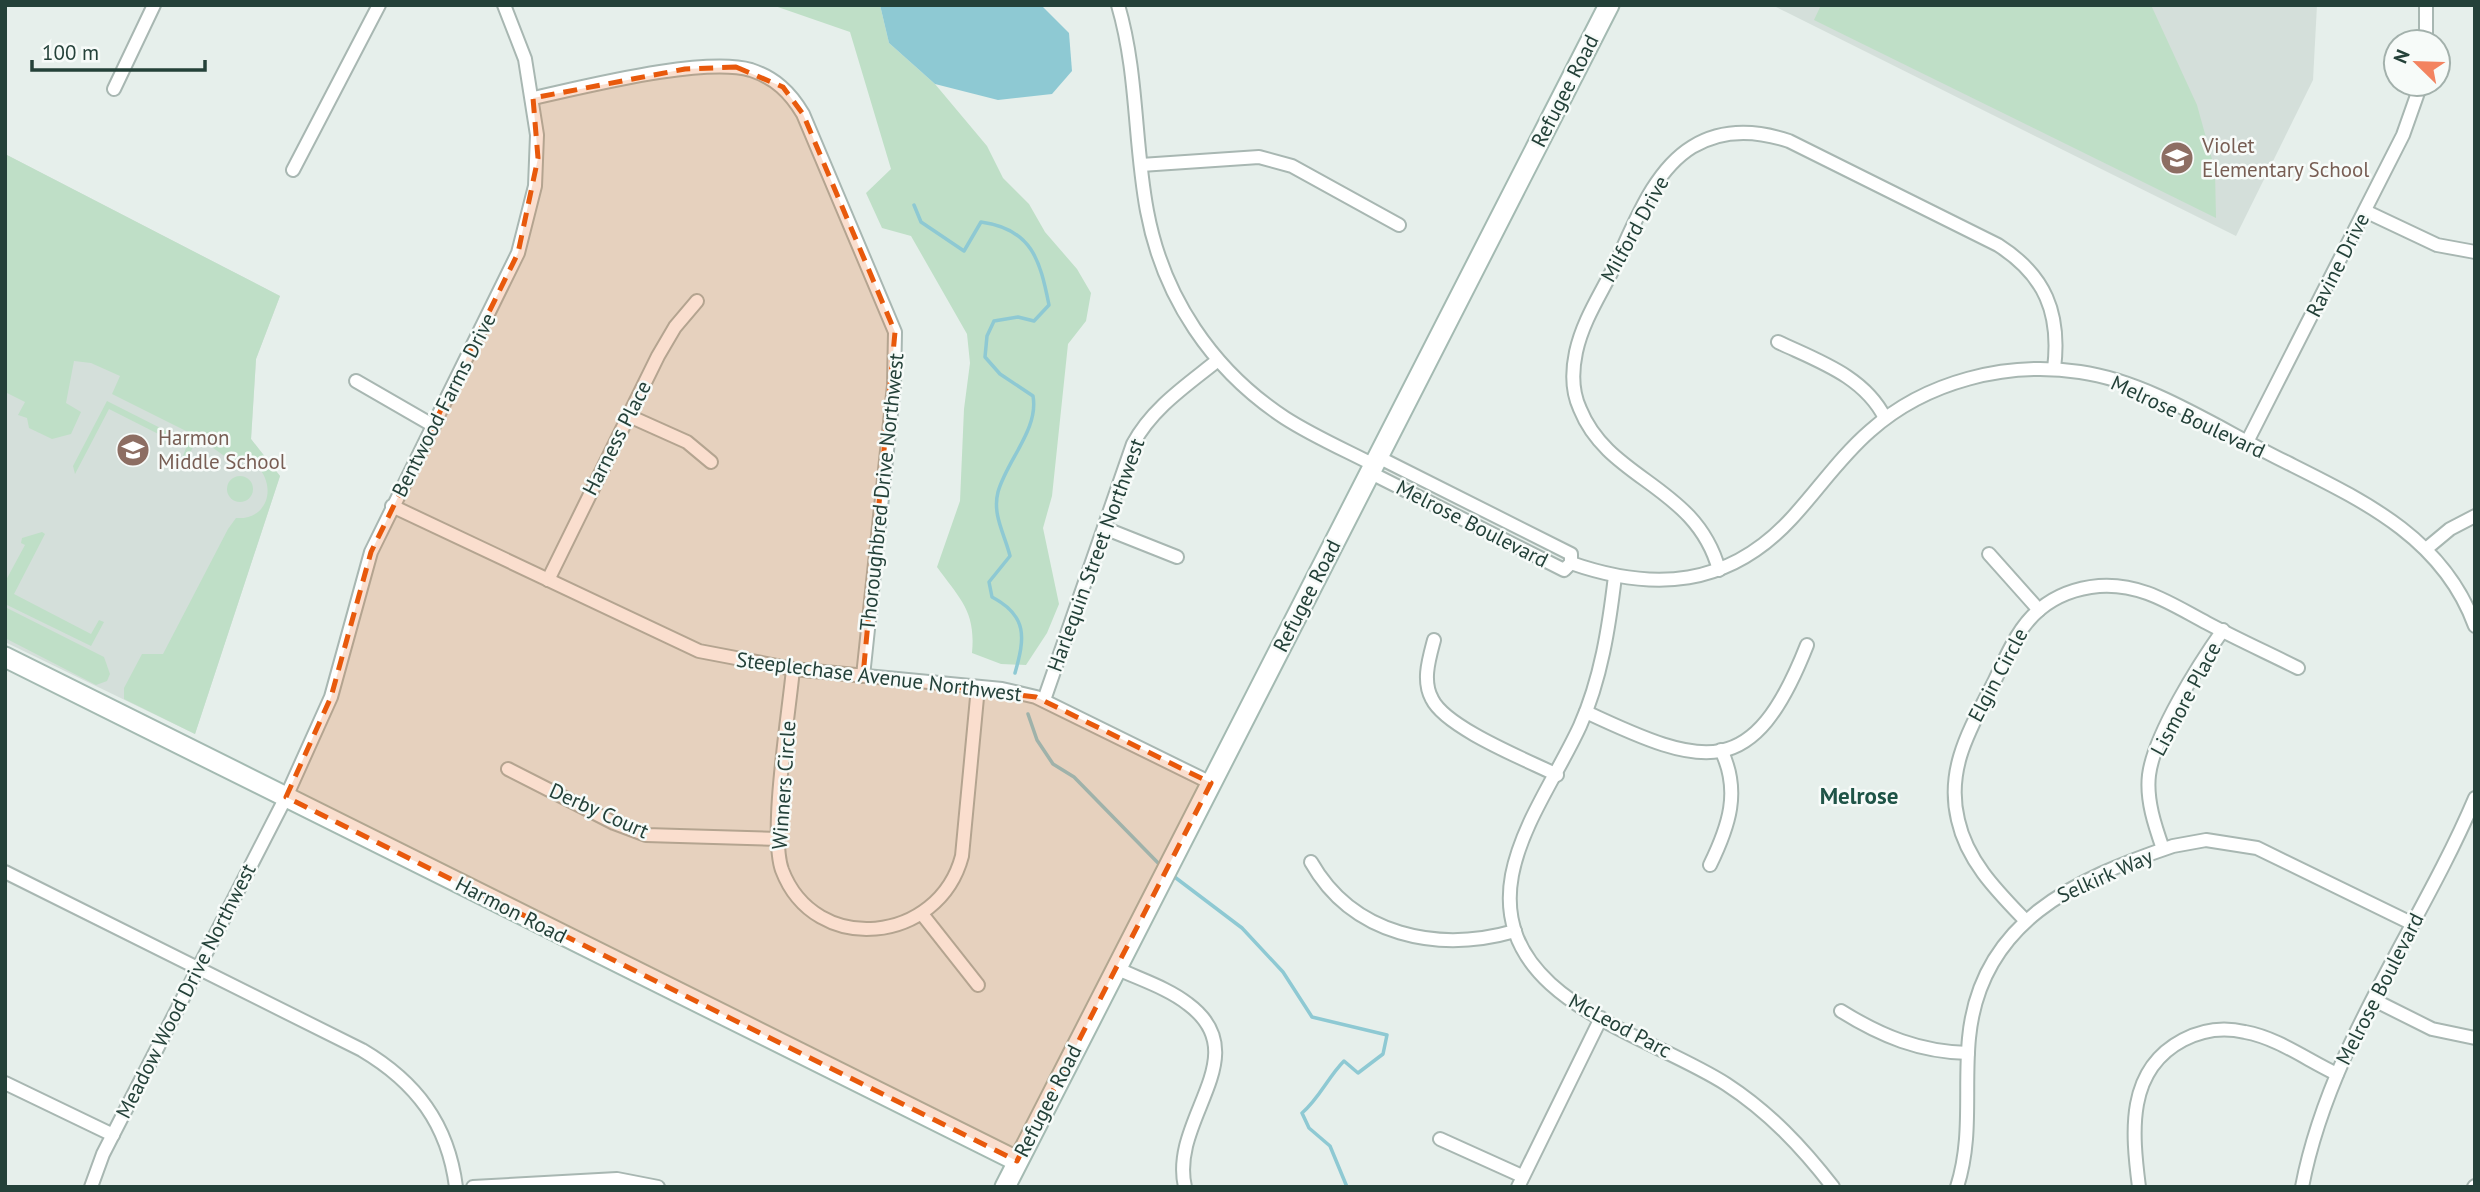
<svg xmlns="http://www.w3.org/2000/svg" width="2480" height="1192" font-family="'PT Sans',sans-serif">
<style>
.built{fill:#d4dfda}
.green{fill:#bfdfc7}
.water{fill:#8ec9d3}
.lines{fill:none;stroke-linecap:round;stroke-linejoin:round}
.stream{stroke:#8ec9d3;stroke-width:3.5}
.street-casing{stroke:#a8b7b2;stroke-width:16}
.secondary-casing{stroke:#a4bab2;stroke-width:23}
.street{stroke:#fff;stroke-width:12}
.secondary{stroke:#fff;stroke-width:19}
.marked{fill:#e8590c;fill-opacity:0.2;stroke:#e8590c;stroke-width:5;stroke-dasharray:14 9;stroke-linejoin:round}
.labels{text-anchor:middle;stroke-width:5;stroke-linejoin:round;paint-order:stroke}
.street-label{font-size:21px;fill:#244139;stroke:#f7fbf9}
.education-label{font-size:21px;fill:#785e54;stroke:#f7fbf9;text-anchor:start}
.neighbourhood-label{font-size:23px;font-weight:bold;fill:#1f5447;stroke:#f7fbf9}
</style>
<rect width="100%" height="100%" fill="#e6efeb"/>
<g class="built">
<polygon points="1772,5 2317,5 2313,80 2236,236"/>
<polygon points="5,154 280,296 256,359 251,439 280,476 195,734 5,642"/>
</g>
<g class="green">
<path d="M772,5H880L889,43L935,84L987,146L1003,178L1029,204L1045,232L1077,269L1091,293L1086,321L1068,344L1052,496L1043,528L1059,604L1047,633L1026,665L1001,664L972,653C976,611 960,599 937,567L960,501L964,409L970,363L967,334L911,236L882,228L866,193L891,169L850,32Z"/>
<polygon points="1821,5 2151,5 2197,105 2215,170 2216,218 1814,20"/>
<path d="M5,154L280,296L256,359L251,439L280,476L195,734L124,699V688L142,654H163L228,529L236,518C269,520 277,485 256,465L227,458L198,437L112,394L120,376L91,363L74,361L66,403L81,412L71,434L52,439L29,428L27,418L18,415L25,402L5,392Z"/>
<polygon points="107,401 194,445 184,465 180,463 186,448 109,409 75,474 73,466"/>
<circle cx="240" cy="489" r="13"/>
<polygon points="42,532 45,534 14,594 91,634 99,620 104,622 91,646 5,604 5,582 25,545 21,543 22,538"/>
<polygon points="5,607 104,657 110,674 107,681 96,685 5,638"/>
</g>
<polygon class="water" points="880,5 1041,5 1069,33 1072,71 1052,94 998,100 935,84 889,43"/>
<g class="lines">
<g class="stream">
<path d="M914,205L921,222L964,251L981,222C1032,229 1040,260 1049,305L1034,321L1018,317L994,321L987,336L985,357L1000,374L1033,396C1039,429 1007,460 998,492C992,515 1005,535 1010,556L989,582L992,597C1028,616 1025,638 1015,673"/>
<polyline points="1028,714 1037,740 1053,764 1074,777 1163,868"/>
<path d="M1172,875L1242,928L1283,972L1312,1017L1387,1035L1383,1054L1358,1073L1344,1061C1328,1077 1319,1099 1302,1113L1309,1128L1330,1146L1347,1187"/>
</g>
<defs>
<g id="street">
<path d="M1118,5C1138,73 1134,142 1147,211C1163,297 1212,370 1285,418C1313,436 1345,450 1374,465"/>
<polyline points="2426,5 2426,42"/>
<polyline points="114,89 154,5"/>
<path d="M533,98C584,87 704,56 751,70C775,78 790,92 803,114L895,332L894,385L863,676"/>
<polyline points="1141,165 1259,157 1292,166 1399,225"/>
<polyline points="293,170 379,5"/>
<polyline points="2365,211 2437,245 2475,252"/>
<path d="M1778,342C1818,361 1864,376 1885,418"/>
<polyline points="356,381 434,426"/>
<polyline points="629,416 687,442 711,462"/>
<polyline points="2247,442 2403,135 2421,84"/>
<polyline points="1371,473 1564,570 1571,563 1571,554 1378,457"/>
<polyline points="392,506 699,651 793,669 1002,689 1036,697 1211,783"/>
<polyline points="1104,528 1177,557"/>
<polyline points="2426,549 2450,529 2475,516"/>
<polyline points="1989,554 2039,610"/>
<path d="M1571,563C1654,592 1728,587 1791,519C1818,490 1840,457 1870,431C1926,381 2007,361 2080,372C2151,382 2222,431 2286,462C2364,501 2443,538 2475,626"/>
<path d="M1719,570C1696,485 1609,481 1580,409C1572,392 1572,371 1576,352C1582,324 1597,300 1610,275C1632,232 1650,173 1692,147C1723,128 1756,130 1789,141L1998,245C2045,275 2061,313 2054,369"/>
<path d="M1615,576C1609,627 1601,679 1580,726C1558,774 1522,823 1512,875C1489,999 1647,1033 1726,1084C1769,1112 1802,1147 1833,1187"/>
<polyline points="548,580 658,356 675,327 697,301"/>
<path d="M1434,640C1429,659 1422,681 1432,699C1446,728 1527,760 1557,775"/>
<path d="M793,669C789,713 769,833 782,870C815,957 939,944 962,856L978,687"/>
<path d="M1044,700L1133,444C1152,408 1187,385 1218,360"/>
<path d="M1586,712C1705,768 1753,782 1807,645"/>
<polyline points="508,769 614,823 646,835 778,839"/>
<path d="M2163,849C2155,826 2146,800 2149,775C2154,735 2199,664 2223,630"/>
<path d="M1311,862C1353,936 1438,953 1515,931"/>
<path d="M1710,865C1729,826 1741,791 1721,750"/>
<path d="M5,872L362,1050C416,1082 448,1124 456,1187"/>
<polyline points="922,914 978,985"/>
<path d="M2025,920C1997,891 1967,861 1958,820C1945,767 1972,726 1995,680C2007,655 2018,627 2040,609C2057,595 2077,588 2099,586C2141,583 2171,604 2207,623C2237,639 2268,653 2298,668"/>
<path d="M1116,968C1139,979 1168,988 1188,1004C1258,1056 1169,1119 1185,1187"/>
<polyline points="2374,1000 2432,1029 2475,1038"/>
<path d="M1841,1011C1881,1036 1920,1052 1968,1053"/>
<polyline points="5,1083 113,1135"/>
<polyline points="1440,1139 1522,1176"/>
<polyline points="91,1187 103,1154 286,797 331,697 371,552 518,253 535,186 537,135 525,59 504,5"/>
<polyline points="473,1187 617,1179 658,1187"/>
<polyline points="1518,1187 1601,1018"/>
<path d="M1957,1187C1973,1137 1964,1089 1969,1038C1980,922 2075,879 2173,846L2206,840L2257,848L2413,924"/>
<path d="M2139,1187C2132,1132 2126,1070 2183,1040C2202,1030 2224,1027 2245,1032C2278,1038 2307,1060 2337,1074"/>
<path d="M2302,1187C2329,1046 2420,928 2475,798"/>
<polyline points="2474,1187 2475,1186"/>
</g>
<g id="secondary">
<polyline points="5,657 1017,1161"/>
<polyline points="1005,1187 1609,5"/>
</g>
</defs>
<use href="#street" class="street-casing"/>
<use href="#secondary" class="secondary-casing"/>
<use href="#street" class="street"/>
<use href="#secondary" class="secondary"/>
</g>
<path class="marked" d="M736,67L783,87L803,114L895,332L863,676L1036,697L1211,783L1017,1161L286,797L331,697L371,552L518,253L538,158L533,98L685,69Z"/>
<defs>
<symbol id="school-disc" viewBox="-11 -11 22 22"><circle r="9.5" fill="#8d6e63" stroke="#f7fbf9"/><path d="M0-5L7-2L0 1L-7-2ZM-4 1L0 2.5L4 1V4Q0 6-4 4Z" fill="#fff"/></symbol>
</defs>
<g fill-rule="evenodd">
<use href="#school-disc" x="2158" y="139" width="38" height="38"/>
<use href="#school-disc" x="114" y="431" width="38" height="38"/>
</g>
<g class="labels">
<g class="street-label">
<text transform="translate(1565 91) rotate(-63)" y="7">Refugee Road</text>
<text transform="translate(1635 229) rotate(-61)" y="7">Milford Drive</text>
<text transform="translate(2338 265) rotate(-63)" y="7">Ravine Drive</text>
<text transform="translate(444 405) rotate(-63)" y="7">Bentwood Farms Drive</text>
<text transform="translate(2188 417) rotate(25)" y="7">Melrose Boulevard</text>
<text transform="translate(617 438) rotate(-63)" y="7">Harness Place</text>
<text transform="translate(882 492) rotate(-84)" y="7">Thoroughbred Drive Northwest</text>
<text transform="translate(1472 524) rotate(27)" y="7">Melrose Boulevard</text>
<text transform="translate(1096 555) rotate(-70)" y="7">Harlequin Street Northwest</text>
<text transform="translate(1307 596) rotate(-63)" y="7">Refugee Road</text>
<text transform="translate(1998 675) rotate(-62)" y="7">Elgin Circle</text>
<text transform="translate(879 677) rotate(7)" y="7">Steeplechase Avenue Northwest</text>
<text transform="translate(2186 699) rotate(-62)" y="7">Lismore Place</text>
<text transform="translate(784 785) rotate(-86)" y="7">Winners Circle</text>
<text transform="translate(599 811) rotate(24)" y="7">Derby Court</text>
<text transform="translate(2105 876) rotate(-24)" y="7">Selkirk Way</text>
<text transform="translate(511 910) rotate(27)" y="7">Harmon Road</text>
<text transform="translate(2380 989) rotate(-63)" y="7">Melrose Boulevard</text>
<text transform="translate(186 991) rotate(-63)" y="7">Meadow Wood Drive Northwest</text>
<text transform="translate(1620 1026) rotate(28)" y="7">McLeod Parc</text>
<text transform="translate(1048 1101) rotate(-63)" y="7">Refugee Road</text>
</g>
<g class="education-label">
<text x="2202" y="153">Violet<tspan x="2202" dy="24">Elementary School</tspan></text>
<text x="158" y="445">Harmon<tspan x="158" dy="24">Middle School</tspan></text>
</g>
<g class="neighbourhood-label">
<text x="1859" y="804">Melrose</text>
</g>
</g>
<rect width="2480" height="1192" fill="none" stroke="#244139" stroke-width="14"/>
<g transform="translate(2417 63) rotate(293)"><circle r="33" fill="#f7fbf9" stroke="#a3b1ac" stroke-width="2"/>
<path d="M0-5L12 26L0 18L-12 26Z" fill="#f38360"/>
<text y="-10" font-size="19" font-weight="bold" text-anchor="middle" fill="#244139">N</text>
</g>
<path d="M32 60v10h173v-10" fill="none" stroke="#244139" stroke-width="3.5"/>
<text x="42" y="60" font-size="21" fill="#244139" stroke="#f7fbf9" stroke-width="5" paint-order="stroke">100 m</text>
</svg>
